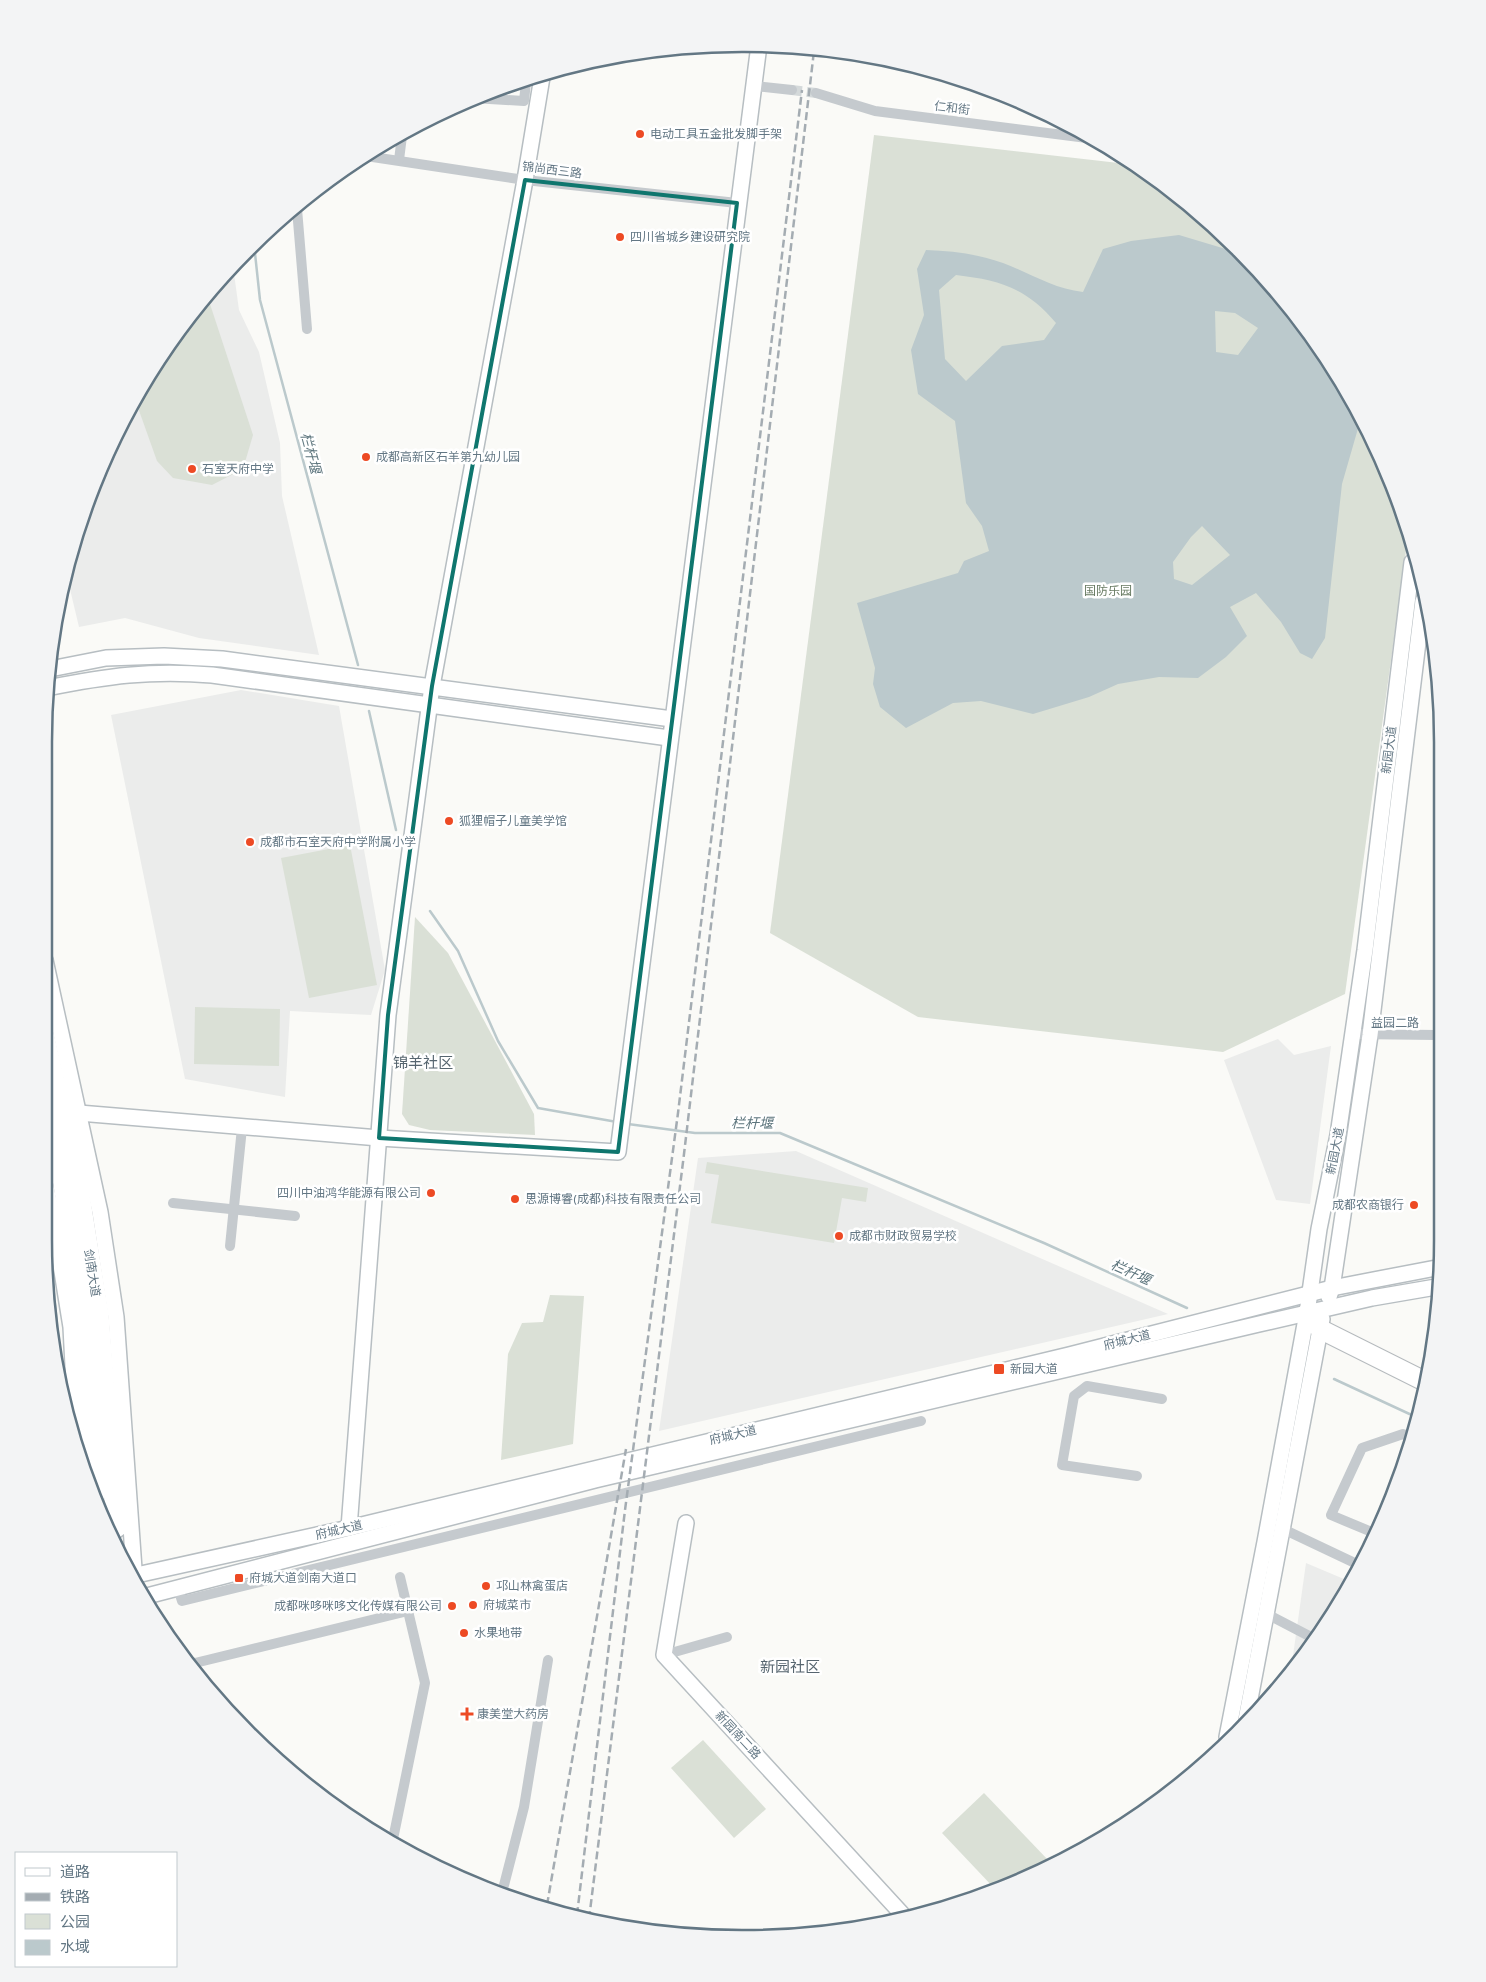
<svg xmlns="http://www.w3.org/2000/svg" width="1486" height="1982" font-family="Overpass,'Noto Sans SC',sans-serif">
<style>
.built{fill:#ebeceb}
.green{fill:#dae0d6}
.water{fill:#bbc9cc;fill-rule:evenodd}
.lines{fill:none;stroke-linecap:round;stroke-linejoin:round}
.stream{stroke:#bbc9cc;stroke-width:2.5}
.street-tunnel{stroke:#d4d9da;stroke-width:10;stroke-dasharray:10 5;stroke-linecap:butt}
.secondary-casing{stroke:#b7bec2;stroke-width:18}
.highway-casing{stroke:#b6bbbe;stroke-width:21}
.street{stroke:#c5cace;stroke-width:10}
.secondary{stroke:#fff;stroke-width:15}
.highway{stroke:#fff;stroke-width:19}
.rail{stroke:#a4acb2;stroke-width:2.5;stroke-dasharray:8 4;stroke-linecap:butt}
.marked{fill:none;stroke:#0f766e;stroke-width:4;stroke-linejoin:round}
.poi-dot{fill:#ed4a24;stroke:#fff;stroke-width:2}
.labels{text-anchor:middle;stroke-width:5;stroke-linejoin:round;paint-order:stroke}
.street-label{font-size:12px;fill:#637784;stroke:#fff}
.poi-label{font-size:12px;fill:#637784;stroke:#fff;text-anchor:start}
.park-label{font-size:12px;fill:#687b62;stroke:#fff}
.water-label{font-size:14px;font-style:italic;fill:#5e767e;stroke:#fff}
.quarter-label{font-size:15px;fill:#56656f;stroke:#fff}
.rim{fill:none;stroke:#637784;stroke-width:2.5}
</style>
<rect width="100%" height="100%" fill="#fafaf7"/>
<g class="built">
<polygon points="233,266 239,310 259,352 280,443 282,496 319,655 199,638 125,618 79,627 69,585 64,586 68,562 116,433 188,318"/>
<polygon points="241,690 339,706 385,970 371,1015 290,1011 285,1097 185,1079 111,715"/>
<polygon points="1278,1039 1294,1055 1331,1046 1310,1204 1276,1200 1224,1060"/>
<polygon points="796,1151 1168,1314 659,1431 698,1158"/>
<polygon points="1306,1563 1351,1582 1291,1670"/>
</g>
<g class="green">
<polygon points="874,135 1136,165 1237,248 1324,354 1389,476 1407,544 1345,994 1223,1052 918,1017 770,933"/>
<polygon points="205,298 209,301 253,435 243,469 212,485 173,478 157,461 136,402 188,318"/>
<polygon points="350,845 377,985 309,998 281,858"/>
<polygon points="415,917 448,953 534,1114 535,1135 430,1130 409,1125 402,1114"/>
<polygon points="195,1007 280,1009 279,1066 194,1064"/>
<polygon points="707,1162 868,1188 866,1202 842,1198 834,1243 711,1223 719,1175 705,1173"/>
<polygon points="550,1295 584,1296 573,1444 501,1460 508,1354 522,1323 543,1322"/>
<polygon points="703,1740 766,1809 734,1838 671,1768"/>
<polygon points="984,1793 1049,1861 994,1888 942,1833"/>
</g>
<path class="water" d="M1179,235L1229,250L1254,268L1324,354L1346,396L1359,425L1342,484L1325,638L1312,659L1300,653L1281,622L1256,593L1230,607L1247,636L1226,657L1198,678L1159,677L1118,684L1089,697L1033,714L981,701L953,703L906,728L880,707L873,684L875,668L857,603L958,573L964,561L989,551L982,526L966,503L955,421L918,394L911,350L924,315L917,269L926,250C953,251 978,254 1003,263C1030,273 1054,289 1083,292L1103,249L1131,241ZM956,275C999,280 1027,288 1056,323L1044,340L1002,346L966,381L945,359L939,290ZM1215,311L1235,313L1258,328L1238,355L1216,352ZM1202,526L1230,555L1192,585L1174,579L1173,562L1191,537Z"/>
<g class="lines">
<g class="stream">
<polyline points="254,244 260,300 358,665"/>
<polyline points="369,711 396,830"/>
<polyline points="430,911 458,951 498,1041 538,1108 617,1122"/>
<polyline points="628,1124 695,1133 780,1133 1044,1243 1187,1308"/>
<polyline points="44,1218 49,1245 62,1375"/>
<polyline points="1334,1379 1416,1417"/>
</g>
<polyline class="street-tunnel" points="792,90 816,93"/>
<defs>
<g id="secondary">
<polyline points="50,669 106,658 164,656 222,659 672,719"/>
<path d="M47,688C107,676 150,670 212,675L669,738"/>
<polyline points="45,960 100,1212 116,1317 135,1583"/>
<polyline points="79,1113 379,1138 618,1152 759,45"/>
<polyline points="44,1178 55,1228 71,1327 77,1443"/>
<polyline points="1329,1297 1332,1288 1370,1035 1423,601"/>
<polyline points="686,1523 664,1655 902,1914"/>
<polyline points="349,1528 388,1015 432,686 525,180 542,77"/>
<polyline points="114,1532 121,1527 127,1508"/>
<polyline points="132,1576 349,1528 1069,1355 1332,1288 1436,1268"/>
<polyline points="143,1597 595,1480 1259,1324 1372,1298 1436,1287"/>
<polyline points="1246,1720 1322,1319"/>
<polyline points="1227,1737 1265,1542 1307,1313 1319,1229 1338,1135 1365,950 1412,562"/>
</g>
<g id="highway">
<polyline points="44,1034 76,1170 99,1314 115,1515"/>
<polyline points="44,1099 62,1179 84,1310 97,1492"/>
<polyline points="1307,1313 1320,1329 1424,1381"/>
</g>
</defs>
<use href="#secondary" class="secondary-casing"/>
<use href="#highway" class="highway-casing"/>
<g class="street">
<polyline points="754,86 792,90"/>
<polyline points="816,93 875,111 1087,138"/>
<polyline points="473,98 524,101 526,82"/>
<polyline points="366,156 525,180 737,203"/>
<polyline points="399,160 402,136"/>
<polyline points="297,209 307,329"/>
<polyline points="1353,1034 1436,1035"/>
<polyline points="173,1203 295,1216"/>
<polyline points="230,1246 242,1128"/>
<polyline points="1137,1476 1062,1465 1074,1396 1087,1386 1162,1399"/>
<polyline points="1283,1529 1359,1565"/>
<polyline points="1374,1533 1331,1515 1362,1448 1403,1434 1411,1438"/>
<polyline points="178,1588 182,1601 921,1421"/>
<polyline points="1267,1614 1313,1638"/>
<polyline points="664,1655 727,1637"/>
<polyline points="185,1660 195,1663 408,1611"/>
<polyline points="393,1839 425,1683 400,1577"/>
<polyline points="503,1889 524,1807 548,1660"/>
</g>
<use href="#secondary" class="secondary"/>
<use href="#highway" class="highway"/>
<g class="rail">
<polyline points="547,1905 626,1449"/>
<polyline points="577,1915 625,1510 678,1113 802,90"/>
<polyline points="589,1919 684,1154 814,51"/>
</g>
</g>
<path class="marked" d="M525,180L737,203L618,1152L379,1138L388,1015L432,686Z"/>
<g class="poi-dot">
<circle cx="640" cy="134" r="5"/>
<circle cx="620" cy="237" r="5"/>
<circle cx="366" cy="457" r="5"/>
<circle cx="192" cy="469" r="5"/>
<circle cx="449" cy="821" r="5"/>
<circle cx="250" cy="842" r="5"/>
<circle cx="431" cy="1193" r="5"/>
<circle cx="515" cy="1199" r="5"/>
<circle cx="1414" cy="1205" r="5"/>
<circle cx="839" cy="1236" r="5"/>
<rect x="993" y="1363" width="12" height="12" rx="2.5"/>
<rect x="234" y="1573" width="10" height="10" rx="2.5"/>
<circle cx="486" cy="1586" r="5"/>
<circle cx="473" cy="1605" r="5"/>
<circle cx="452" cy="1606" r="5"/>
<circle cx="464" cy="1633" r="5"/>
<path d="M464.5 1706.5h5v5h5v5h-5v5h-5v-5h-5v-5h5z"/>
</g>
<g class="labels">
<g class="street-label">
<text transform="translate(952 108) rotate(7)" y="4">仁和街</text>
<text transform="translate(552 170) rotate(7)" y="4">锦尚西三路</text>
<text transform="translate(1389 750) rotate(-83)" y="4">新园大道</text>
<text x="1395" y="1027">益园二路</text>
<text transform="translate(1335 1151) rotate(-79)" y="4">新园大道</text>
<text transform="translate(92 1273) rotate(81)" y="4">剑南大道</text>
<text transform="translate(1127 1340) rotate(-14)" y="4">府城大道</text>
<text transform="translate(733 1435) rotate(-13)" y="4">府城大道</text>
<text transform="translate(339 1530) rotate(-13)" y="4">府城大道</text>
<text transform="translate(738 1735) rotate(47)" y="4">新园南二路</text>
</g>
<g class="poi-label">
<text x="650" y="138">电动工具五金批发脚手架</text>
<text x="630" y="241">四川省城乡建设研究院</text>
<text x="376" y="461">成都高新区石羊第九幼儿园</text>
<text x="202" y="473">石室天府中学</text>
<text x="459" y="825">狐狸帽子儿童美学馆</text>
<text x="260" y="846">成都市石室天府中学附属小学</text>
<text x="421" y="1197" text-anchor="end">四川中油鸿华能源有限公司</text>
<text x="525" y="1203">思源博睿(成都)科技有限责任公司</text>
<text x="1404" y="1209" text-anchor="end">成都农商银行</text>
<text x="849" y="1240">成都市财政贸易学校</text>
<text x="1010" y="1373">新园大道</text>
<text x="249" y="1582">府城大道剑南大道口</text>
<text x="496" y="1590">邛山林禽蛋店</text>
<text x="483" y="1609">府城菜市</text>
<text x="442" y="1610" text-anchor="end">成都咪哆咪哆文化传媒有限公司</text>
<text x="474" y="1637">水果地带</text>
<text x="477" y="1718">康美堂大药房</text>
</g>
<g class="park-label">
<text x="1108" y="595">国防乐园</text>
</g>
<g class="water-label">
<text transform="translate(311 453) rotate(75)" y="5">栏杆堰</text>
<text x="752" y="1128">栏杆堰</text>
<text transform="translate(1131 1272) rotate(24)" y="5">栏杆堰</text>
</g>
<g class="quarter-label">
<text x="423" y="1068">锦羊社区</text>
<text x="790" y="1672">新园社区</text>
</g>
</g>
<path d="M0 0H1486V1982H0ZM742 52H744A690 690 0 0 1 1434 742V1240A690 690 0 0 1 744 1930H742A690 690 0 0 1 52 1240V742A690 690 0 0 1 742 52Z" fill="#f3f4f5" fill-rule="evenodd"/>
<path class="rim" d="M742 52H744A690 690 0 0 1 1434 742V1240A690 690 0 0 1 744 1930H742A690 690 0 0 1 52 1240V742A690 690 0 0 1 742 52Z"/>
<rect x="15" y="1852" width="162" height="115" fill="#ffffff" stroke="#c1c9ce"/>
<rect x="25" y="1868" width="25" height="8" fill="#ffffff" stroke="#c1c9ce"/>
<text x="60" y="1877" font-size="15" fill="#637784">道路</text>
<rect x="25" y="1893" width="25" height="8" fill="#a4acb2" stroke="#c1c9ce"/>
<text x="60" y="1902" font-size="15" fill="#637784">铁路</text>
<rect x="25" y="1914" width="25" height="15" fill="#dae0d6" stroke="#c1c9ce"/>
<text x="60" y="1927" font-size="15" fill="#637784">公园</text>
<rect x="25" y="1940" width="25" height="15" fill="#bbc9cc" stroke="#c1c9ce"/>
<text x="60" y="1952" font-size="15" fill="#637784">水域</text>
</svg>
